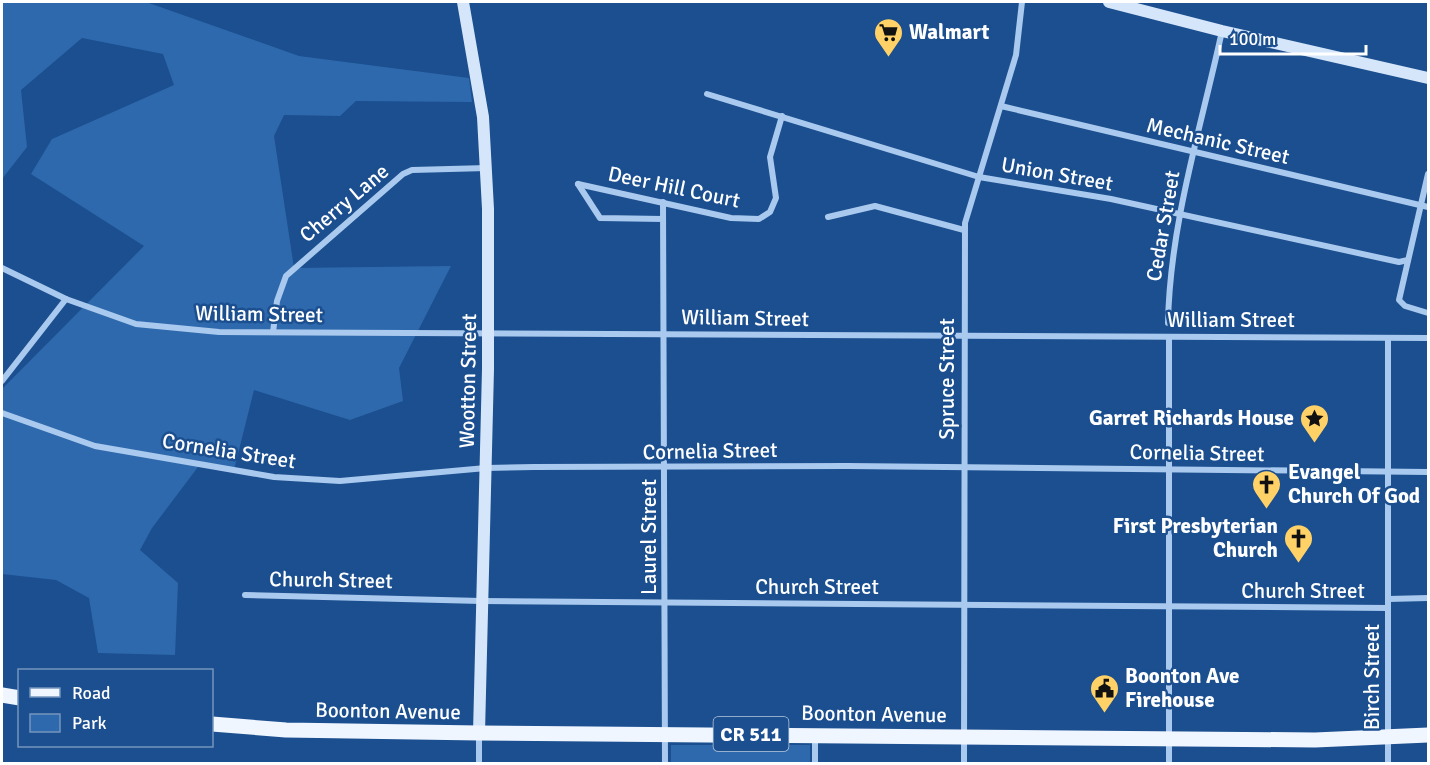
<svg xmlns="http://www.w3.org/2000/svg" width="1430" height="765" font-family="Signika,sans-serif">
<style>
.green{fill:#2e69ad}
.lines{fill:none;stroke-linecap:round;stroke-linejoin:round}
.street{stroke:#a9c9ee;stroke-width:6}
.secondary{stroke:#d6e6fa;stroke-width:12}
.primary{stroke:#f0f6ff;stroke-width:15}
.labels{text-anchor:middle;stroke-width:5;stroke-linejoin:round;paint-order:stroke}
.shield{fill:#1b4f8f;stroke:#bbcadd;stroke-width:1.5}
.shield-label{font-size:20px;font-weight:bold;fill:#fff}
.poi-label{font-size:21px;font-weight:bold;fill:#fff;stroke:#1b4f8f;text-anchor:start}
.street-label{font-size:21px;fill:#fff;stroke:#1b4f8f}
</style>
<rect width="100%" height="100%" fill="#1b4f8f"/>
<g class="green">
<polygon points="2,2 146,2 299,56 469,78 472,102 356,101 340,116 284,115 274,136 294,268 451,266 399,368 403,401 350,420 254,390 234,470 201,463 152,528 140,550 178,583 175,655 98,653 89,598 56,580 2,574 2,389 144,246 31,174 52,139 174,85 163,54 82,38 21,90 27,147 2,179"/>
<rect x="671" y="745" width="139" height="18"/>
</g>
<g class="lines">
<g class="street">
<polyline points="707,94 979,177 1111,199 1399,262 1408,260"/>
<polyline points="1001,106 1428,207"/>
<polyline points="1428,174 1399,300 1405,306 1428,313"/>
<polyline points="578,184 731,218 759,219 770,212 776,198 770,157 782,116"/>
<polyline points="578,184 600,218 663,219"/>
<polyline points="663,202 665,764"/>
<polyline points="828,217 875,206 964,230"/>
<polyline points="2,268 66,299 2,381"/>
<polyline points="66,299 136,324 219,332 1428,338"/>
<path d="M1168,323C1170,223 1201,128 1222,31"/>
<polyline points="273,332 277,301 286,276 403,174 412,170 487,168"/>
<polyline points="1169,337 1169,764"/>
<polyline points="1388,338 1388,764"/>
<polyline points="2,413 95,446 274,477 340,481 486,468 534,467 848,466 1428,472"/>
<polyline points="245,595 481,601 1388,608"/>
<polyline points="1388,599 1428,598"/>
<polyline points="479,734 479,764"/>
<polyline points="815,764 815,738"/>
<polyline points="964,764 965,223 1016,55 1022,2"/>
</g>
<g class="secondary">
<polyline points="463,2 483,117 488,209 488,369 479,733"/>
<polyline points="1109,2 1222,31 1428,78"/>
</g>
<g class="primary">
<polyline points="2,695 20,698"/>
<polyline points="212,724 286,730 479,733 1315,740 1428,735"/>
</g>
</g>
<defs>
<symbol id="supermarket-pin" viewBox="-11 -11 22 30"><path d="M0 17L-7.5 6A9.5 9.5 0 1 1 7.5 6Z" fill="#ffd166" stroke="#1b4f8f"/><path d="M-6-5.5h2.5l.6 2H6L4.5 2H-2.5L-4.4-4H-6ZM-1.5 3.2a1.3 1.3 0 1 0 .1 0ZM3 3.2a1.3 1.3 0 1 0 .1 0Z" fill="#111"/></symbol>
<symbol id="sight-pin" viewBox="-11 -11 22 30"><path d="M0 17L-7.5 6A9.5 9.5 0 1 1 7.5 6Z" fill="#ffd166" stroke="#1b4f8f"/><path d="M0-6L1.8-2.2L6-1.7L2.9 1.2L3.7 5.4L0 3.3L-3.7 5.4L-2.9 1.2L-6-1.7L-1.8-2.2Z" fill="#111"/></symbol>
<symbol id="church-pin" viewBox="-11 -11 22 30"><path d="M0 17L-7.5 6A9.5 9.5 0 1 1 7.5 6Z" fill="#ffd166" stroke="#1b4f8f"/><path d="M-1.2-6h2.4v3.5h3.3v2.4h-3.3V6h-2.4V-.1h-3.3v-2.4h3.3Z" fill="#111"/></symbol>
<symbol id="civic-pin" viewBox="-11 -11 22 30"><path d="M0 17L-7.5 6A9.5 9.5 0 1 1 7.5 6Z" fill="#ffd166" stroke="#1b4f8f"/><path d="M-.6-6.5H3V-4.5H.6V-3L4-1V1h2V6H-6V1h2V-1L-.6-3ZM-1.2 2.5V6h2.4V2.5Z" fill="#111"/></symbol>
</defs>
<g fill-rule="evenodd">
<use href="#supermarket-pin" x="872" y="16" width="33" height="45"/>
<use href="#sight-pin" x="1298" y="402" width="33" height="45"/>
<use href="#church-pin" x="1250" y="468" width="33" height="45"/>
<use href="#church-pin" x="1282" y="522" width="33" height="45"/>
<use href="#civic-pin" x="1088" y="672" width="33" height="45"/>
</g>
<g class="labels">
<rect class="shield" x="713.5" y="717" width="75" height="34" rx="4.5"/>
<g class="shield-label">
<text x="751" y="741">CR 511</text>
</g>
<g class="poi-label">
<text x="909" y="39">Walmart</text>
<text x="1294" y="425" text-anchor="end">Garret Richards House</text>
<text x="1288" y="479">Evangel<tspan x="1288" dy="24">Church Of God</tspan></text>
<text x="1278" y="533" text-anchor="end">First Presbyterian<tspan x="1278" dy="24">Church</tspan></text>
<text x="1125" y="683">Boonton Ave<tspan x="1125" dy="24">Firehouse</tspan></text>
</g>
<g class="street-label">
<text transform="translate(1218 141) rotate(13)" y="7">Mechanic Street</text>
<text transform="translate(1057 174) rotate(10)" y="7">Union Street</text>
<text transform="translate(674 187) rotate(12)" y="7">Deer Hill Court</text>
<text transform="translate(344 203) rotate(-40)" y="7">Cherry Lane</text>
<text transform="translate(1163 226) rotate(-80)" y="7">Cedar Street</text>
<text transform="translate(259 314) rotate(1)" y="7">William Street</text>
<text transform="translate(745 318) rotate(1)" y="7">William Street</text>
<text x="1231" y="327">William Street</text>
<text transform="translate(947 379) rotate(-90)" y="7">Spruce Street</text>
<text transform="translate(468 381) rotate(-89)" y="7">Wootton Street</text>
<text transform="translate(229 451) rotate(9)" y="7">Cornelia Street</text>
<text transform="translate(710 451) rotate(-1)" y="7">Cornelia Street</text>
<text transform="translate(1197 453) rotate(1)" y="7">Cornelia Street</text>
<text transform="translate(649 537) rotate(-90)" y="7">Laurel Street</text>
<text transform="translate(331 580) rotate(1)" y="7">Church Street</text>
<text x="817" y="594">Church Street</text>
<text x="1303" y="598">Church Street</text>
<text transform="translate(1372 677) rotate(-90)" y="7">Birch Street</text>
<text transform="translate(388 711) rotate(1)" y="7">Boonton Avenue</text>
<text transform="translate(874 714) rotate(1)" y="7">Boonton Avenue</text>
</g>
</g>
<rect width="1430" height="765" fill="none" stroke="#ffffff" stroke-width="6"/>
<rect x="18" y="669" width="195" height="78" fill="#1b4f8f" stroke="#7695bc" stroke-width="1.5"/>
<rect x="30" y="688" width="30" height="9" fill="#f0f6ff" stroke="#7695bc" stroke-width="1.5"/>
<text x="72" y="699" font-size="18" fill="#ffffff">Road</text>
<rect x="30" y="714" width="30" height="18" fill="#2e69ad" stroke="#7695bc" stroke-width="1.5"/>
<text x="72" y="729" font-size="18" fill="#ffffff">Park</text>
<path d="M1220 45v9h146v-9" fill="none" stroke="#ffffff" stroke-width="3"/>
<text x="1229" y="45" font-size="18" fill="#ffffff" stroke="#1b4f8f" stroke-width="4.5" paint-order="stroke">100 m</text>
</svg>
